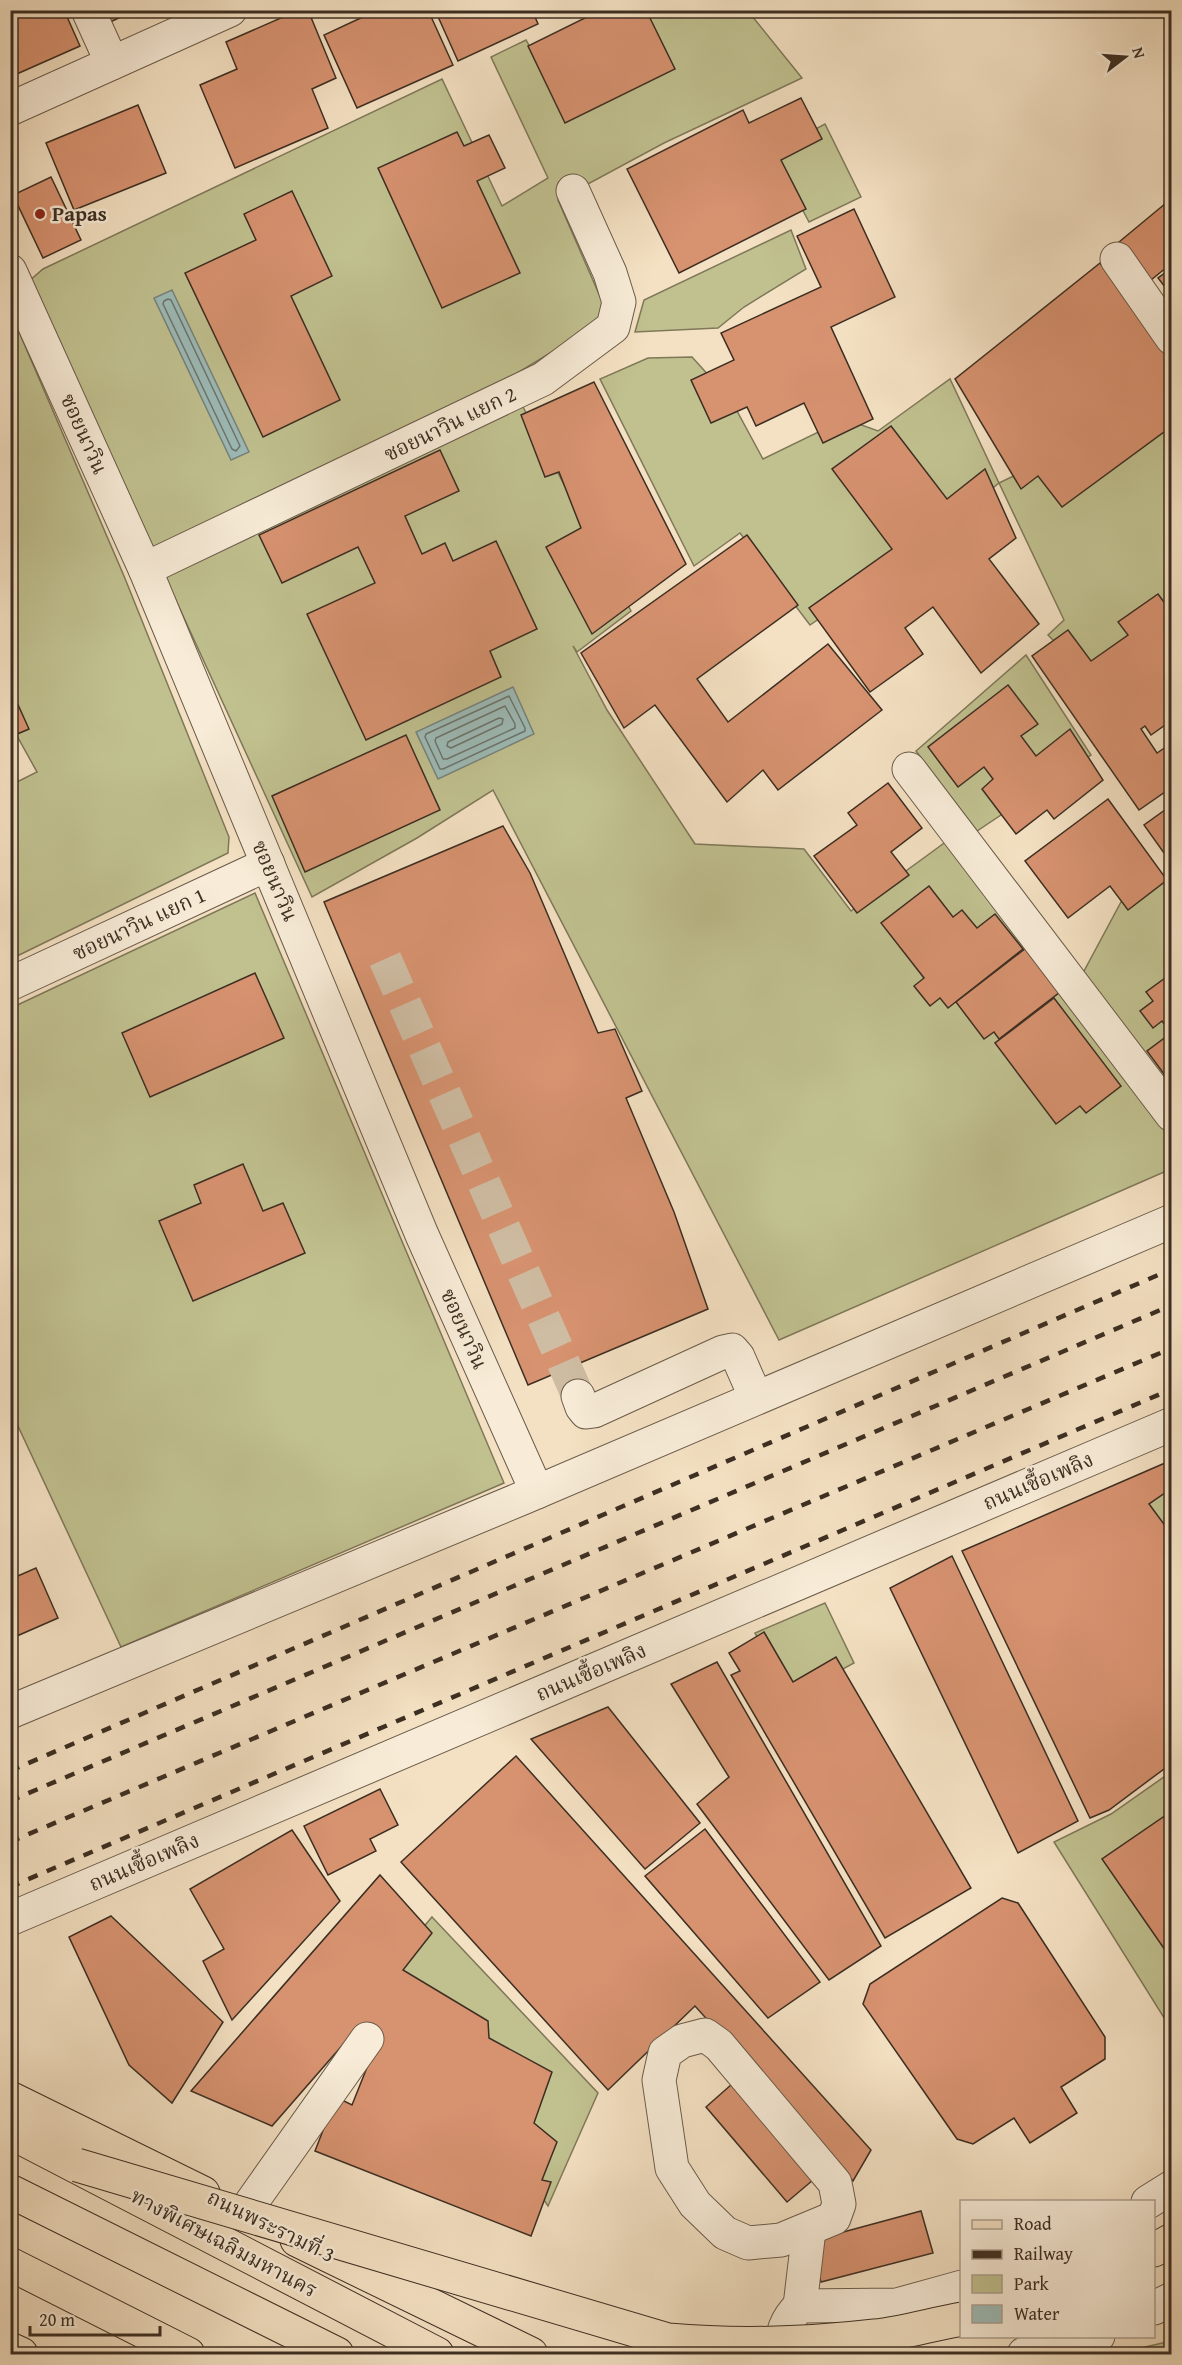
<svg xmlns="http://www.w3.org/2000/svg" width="1182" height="2365" font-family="'Gentium Book Plus','Noto Serif Thai',serif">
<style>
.green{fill:#c1c190;stroke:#7e7859;stroke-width:1.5}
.water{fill:#9dbcb9;stroke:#76837d;stroke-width:1.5}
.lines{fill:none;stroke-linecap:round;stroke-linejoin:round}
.shore{stroke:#6c756e;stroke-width:1.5}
.building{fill:#d79270;stroke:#3c2e22;stroke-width:1.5}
.minor-tunnel{stroke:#cfbda3;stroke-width:33;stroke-dasharray:33 16;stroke-linecap:butt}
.minor-casing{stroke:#6a5b4a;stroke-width:35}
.major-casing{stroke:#3c2e22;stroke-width:35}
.highway-casing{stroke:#3c2e22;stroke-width:35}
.minor{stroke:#f8ecd8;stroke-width:33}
.major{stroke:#f4e1c3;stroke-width:33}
.highway{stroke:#f4e1c3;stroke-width:33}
.rail{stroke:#3c2e22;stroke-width:4.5;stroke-dasharray:10 10;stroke-linecap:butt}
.highway-bridge-casing{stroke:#3c2e22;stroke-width:35;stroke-linecap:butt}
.highway-bridge{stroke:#f4e1c3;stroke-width:33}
.poi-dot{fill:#8f2418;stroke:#f8ecd8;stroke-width:2}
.labels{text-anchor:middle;stroke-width:5;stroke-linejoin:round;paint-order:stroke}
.poi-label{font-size:21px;font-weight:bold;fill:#3c2e22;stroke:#f8ecd8;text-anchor:start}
.street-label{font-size:21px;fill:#3c2e22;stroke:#f8ecd8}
</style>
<rect width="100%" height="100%" fill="#f4e1c3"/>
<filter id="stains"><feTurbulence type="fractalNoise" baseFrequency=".00333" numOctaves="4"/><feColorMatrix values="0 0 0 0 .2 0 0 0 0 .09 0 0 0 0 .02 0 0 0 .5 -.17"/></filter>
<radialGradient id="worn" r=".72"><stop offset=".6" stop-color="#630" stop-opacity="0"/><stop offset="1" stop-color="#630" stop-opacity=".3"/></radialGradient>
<g class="green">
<polygon points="637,11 748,11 802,78 664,143 558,200 605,308 603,321 514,375 150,555 28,282 43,269 442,79 502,206 548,178 491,57 526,40 564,107"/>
<polygon points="825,124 861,197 809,222 772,152"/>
<polygon points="791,230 806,269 744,307 718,328 635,332 644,300"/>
<polygon points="10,311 124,576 229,837 228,853 11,959 11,785 37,772 11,725"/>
<polygon points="692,357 731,400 763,459 845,419 878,431 950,379 999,483 1171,401 1171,644 1094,681 1048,635 1064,620 999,483 910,556 810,625 740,533 694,566 600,379 648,358"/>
<polygon points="522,405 631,611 577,652 573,646 607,710 695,844 804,849 851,911 947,841 1171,1134 1171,1169 779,1340 493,790 417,838 312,897 163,572"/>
<polygon points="1026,655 1091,755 977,831 916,751"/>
<polygon points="1171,874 1171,1090 1083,973 1121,902"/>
<polygon points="255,893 504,1483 121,1647 11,1411 11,1008"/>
<polygon points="1171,1488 1171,1535 1149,1504"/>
<polygon points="825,1603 854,1663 790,1698 755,1633"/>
<polygon points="1171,1772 1171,2029 1054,1842 1111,1814"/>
<polygon points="432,1917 598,2093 548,2206 389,1968"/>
<polygon points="1171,2340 1171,2354 1115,2354 1171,2341"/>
</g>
<g class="water">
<polygon points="172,290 249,452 231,460 154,298"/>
<polygon points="513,687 534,734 438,779 416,732"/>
</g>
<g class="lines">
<g class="shore">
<polygon points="168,299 171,300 240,446 236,451 232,449 163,304 164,301"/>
<polygon points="509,696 525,728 525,731 443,769 440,769 425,737 426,734"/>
<polygon points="505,706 515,724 515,728 447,759 443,759 435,741 436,738"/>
<polygon points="499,718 503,719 502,724 451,748 447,746 448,742"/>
</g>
</g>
<g class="building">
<polygon points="10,10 64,10 80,46 10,77"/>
<polygon points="103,10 136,10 108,23"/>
<polygon points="299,10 308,10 336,78 312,89 328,128 235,168 200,85 237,69 226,42"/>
<polygon points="365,10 428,10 453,65 357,108 324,35 367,15"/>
<polygon points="435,10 532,10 538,24 458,61"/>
<polygon points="601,10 646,10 675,69 565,123 528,46"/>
<polygon points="801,98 822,139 781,160 806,209 679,273 627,169 743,110 749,123"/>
<polygon points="138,105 166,173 74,210 46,143"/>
<polygon points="457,132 464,146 489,135 505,168 477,181 520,273 442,308 378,168"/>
<polygon points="51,177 81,240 43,258 13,195"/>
<polygon points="292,191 332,276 291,296 340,400 263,437 185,273 256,240 244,214"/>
<polygon points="1172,198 1172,263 1151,280 1119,242"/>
<polygon points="854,209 895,297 831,327 873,419 823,443 804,403 756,426 747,407 711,423 691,380 734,360 721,333 821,287 797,236"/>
<polygon points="1100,263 1172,362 1172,426 1062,507 1038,476 1021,489 955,379"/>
<polygon points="1172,268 1172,296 1158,278"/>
<polygon points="594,382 686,564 592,634 546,547 581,528 559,472 545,477 521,415"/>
<polygon points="891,426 947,499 985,469 1016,538 989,559 1039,624 981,673 933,607 905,628 923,654 870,692 809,608 892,549 832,469"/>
<polygon points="440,450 459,491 405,516 422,554 445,543 453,561 496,541 537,629 490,651 501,677 366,740 307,614 375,583 358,547 282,583 259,535"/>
<polygon points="747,535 798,605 697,679 728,722 828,644 882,710 778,790 763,770 727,802 655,705 624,728 581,653"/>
<polygon points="1158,594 1172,613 1172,720 1151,735 1145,726 1141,729 1157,753 1172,743 1172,787 1139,810 1032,656 1068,630 1091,661 1128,635 1118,622"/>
<polygon points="1008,685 1038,724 1021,736 1036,756 1070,729 1103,780 1054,819 1047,810 1016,834 982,789 993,779 984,767 958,787 928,747"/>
<polygon points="10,687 29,729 10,737"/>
<polygon points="406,735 440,810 305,872 272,796"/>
<polygon points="888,783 922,828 891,852 909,875 857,913 814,856 857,825 848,813"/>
<polygon points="1108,799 1167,880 1128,910 1110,886 1068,918 1025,861"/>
<polygon points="1172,805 1172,848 1164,853 1144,825"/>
<polygon points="503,826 530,873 598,1033 615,1029 642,1091 626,1098 674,1212 708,1309 528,1385 324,902"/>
<polygon points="929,886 953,917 962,910 977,928 995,914 1023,949 948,1008 940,998 930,1006 914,986 924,978 881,923"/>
<polygon points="1026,948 1060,992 999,1039 994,1032 984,1039 956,1002"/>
<polygon points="255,973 284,1038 150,1097 122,1033"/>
<polygon points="1172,973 1172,1075 1167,1078 1147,1051 1171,1033 1162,1021 1153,1028 1140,1011 1153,1001 1146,992"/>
<polygon points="1054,998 1121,1086 1086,1113 1080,1106 1056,1124 995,1043"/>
<polygon points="243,1164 263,1211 283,1203 305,1253 193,1301 159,1221 201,1203 194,1185"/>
<polygon points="1172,1460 1172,1488 1149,1504 1172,1535 1172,1763 1109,1810 1090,1818 962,1551"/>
<polygon points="952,1556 1078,1821 1018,1853 890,1588"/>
<polygon points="36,1568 58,1618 10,1639 10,1577 11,1579"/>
<polygon points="764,1632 793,1682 836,1657 971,1888 885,1938 731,1675 740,1671 729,1653"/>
<polygon points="717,1662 881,1946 829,1980 697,1804 729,1777 671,1684"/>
<polygon points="608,1707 700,1823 645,1869 531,1739"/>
<polygon points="516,1756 871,2150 853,2181 695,2006 608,2090 401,1862"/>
<polygon points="380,1789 398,1825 370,1839 376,1851 328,1875 304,1826"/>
<polygon points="1172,1811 1172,1960 1102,1859"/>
<polygon points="705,1829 820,1982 768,2018 645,1876"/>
<polygon points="292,1830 340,1901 232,2020 203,1961 224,1949 190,1889"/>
<polygon points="380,1875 432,1933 403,1970 488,2021 489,2038 552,2072 534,2123 557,2142 542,2180 551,2182 531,2236 315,2151 336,2097 352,2105 378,2040 360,2025 272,2126 191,2091"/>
<polygon points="1002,1898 1018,1903 1105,2037 1105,2059 1061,2087 1077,2113 1030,2143 1014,2118 973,2144 957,2139 863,2004 870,1984"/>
<polygon points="111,1916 223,2022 172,2103 129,2065 69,1937"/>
<polygon points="732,2084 813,2180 787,2202 706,2107"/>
<polygon points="921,2211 933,2253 821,2282 810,2241"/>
</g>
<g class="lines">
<polyline class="minor-tunnel" points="385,959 578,1396"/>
<defs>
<g id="minor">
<polyline points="88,10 112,63"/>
<polyline points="10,109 230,10"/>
<polyline points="1117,259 1172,338"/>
<polyline points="10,271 145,569 422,1235 537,1492"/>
<polyline points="145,569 543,379 613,327 619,302 610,273 573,191"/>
<polyline points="909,769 1172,1115"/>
<polyline points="10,984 268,864"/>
<polyline points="578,1396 582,1407 586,1412 594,1411 723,1352 732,1350 738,1357 756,1398"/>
<polyline points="10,1712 525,1497 1172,1221"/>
<polyline points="10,1919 1172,1424"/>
<polygon points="705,2035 719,2045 835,2183 839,2204 834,2218 781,2240 748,2243 725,2233 695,2204 672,2168 659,2080 665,2053 682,2041"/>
<polyline points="1148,2202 1172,2187"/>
<polyline points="244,2213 367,2039"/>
<polyline points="800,2306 809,2230"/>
<polyline points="1154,2308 1172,2299"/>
<path d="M780,2354C782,2334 785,2320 800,2306L897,2305L962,2287"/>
<polyline points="1024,2354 1098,2336"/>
</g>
<g id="major">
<polyline points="10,2098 203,2193"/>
<polyline points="10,2191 337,2354"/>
<polyline points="297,2240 531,2354"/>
<polyline points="10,2264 188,2354"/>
</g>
<g id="highway">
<polyline points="10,2132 437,2354"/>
<polyline points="1154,2250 1172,2240"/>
<polyline points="10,2349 21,2354"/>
</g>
</defs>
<use href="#minor" class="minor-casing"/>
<use href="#major" class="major-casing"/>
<use href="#highway" class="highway-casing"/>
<use href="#minor" class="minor"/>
<use href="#major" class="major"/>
<use href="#highway" class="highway"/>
<g class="rail">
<polyline points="10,1771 1172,1269"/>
<polyline points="10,1801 1172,1305"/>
<polyline points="10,1842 1172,1348"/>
<polyline points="10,1887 1172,1389"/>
</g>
<defs>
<path id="highway-bridge" d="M77,2165L668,2340C737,2346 806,2344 875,2336C904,2333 933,2324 962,2319"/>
</defs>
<use href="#highway-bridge" class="highway-bridge-casing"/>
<use href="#highway-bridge" class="highway-bridge"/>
</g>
<circle class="poi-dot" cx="40" cy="214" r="6"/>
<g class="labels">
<g class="poi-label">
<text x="52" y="221">Papas</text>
</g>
<g class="street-label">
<text transform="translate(450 424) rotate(-26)" y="7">ซอยนาวิน แยก 2</text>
<text transform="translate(84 434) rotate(66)" y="7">ซอยนาวิน</text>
<text transform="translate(275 881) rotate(67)" y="7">ซอยนาวิน</text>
<text transform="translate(139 924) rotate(-25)" y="7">ซอยนาวิน แยก 1</text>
<text transform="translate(464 1329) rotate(66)" y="7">ซอยนาวิน</text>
<text transform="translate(1038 1481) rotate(-23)" y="7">ถนนเชื้อเพลิง</text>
<text transform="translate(591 1672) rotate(-23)" y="7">ถนนเชื้อเพลิง</text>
<text transform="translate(144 1862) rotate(-23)" y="7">ถนนเชื้อเพลิง</text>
<text transform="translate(271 2226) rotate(26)" y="7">ถนนพระรามที่ 3</text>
<text transform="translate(224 2243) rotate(28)" y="7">ทางพิเศษเฉลิมมหานคร</text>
</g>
</g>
<rect width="1182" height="2365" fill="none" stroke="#f4e1c3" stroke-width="36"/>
<rect x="12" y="12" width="1158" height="2341" fill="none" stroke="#3c2e22" stroke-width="3"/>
<rect x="18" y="18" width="1146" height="2329" fill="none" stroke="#3c2e22" stroke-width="1.5"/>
<rect x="960" y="2200" width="195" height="138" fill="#f8ecd8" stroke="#ada08f" stroke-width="1.5"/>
<rect x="972" y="2220" width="30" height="9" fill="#f4e1c3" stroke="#ada08f" stroke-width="1.5"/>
<text x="1014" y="2230" font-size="18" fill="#3c2e22">Road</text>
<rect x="972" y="2250" width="30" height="9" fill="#3c2e22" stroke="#ada08f" stroke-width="1.5"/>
<text x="1014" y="2260" font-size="18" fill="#3c2e22">Railway</text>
<rect x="972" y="2275" width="30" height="18" fill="#c1c190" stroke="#ada08f" stroke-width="1.5"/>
<text x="1014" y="2290" font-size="18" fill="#3c2e22">Park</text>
<rect x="972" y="2305" width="30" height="18" fill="#9dbcb9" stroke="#ada08f" stroke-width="1.5"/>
<text x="1014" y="2320" font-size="18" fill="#3c2e22">Water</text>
<g transform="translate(1125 57) rotate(73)" stroke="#f8ecd8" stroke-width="4.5" paint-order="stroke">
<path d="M0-4.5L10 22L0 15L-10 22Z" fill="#3c2e22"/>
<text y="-9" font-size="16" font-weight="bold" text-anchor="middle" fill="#3c2e22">N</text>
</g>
<path d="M30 2326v9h130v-9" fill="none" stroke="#3c2e22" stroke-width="3"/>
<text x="39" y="2326" font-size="18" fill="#3c2e22" stroke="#f8ecd8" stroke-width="4.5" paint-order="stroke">20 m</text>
<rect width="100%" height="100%" filter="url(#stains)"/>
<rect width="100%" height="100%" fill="url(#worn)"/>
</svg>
